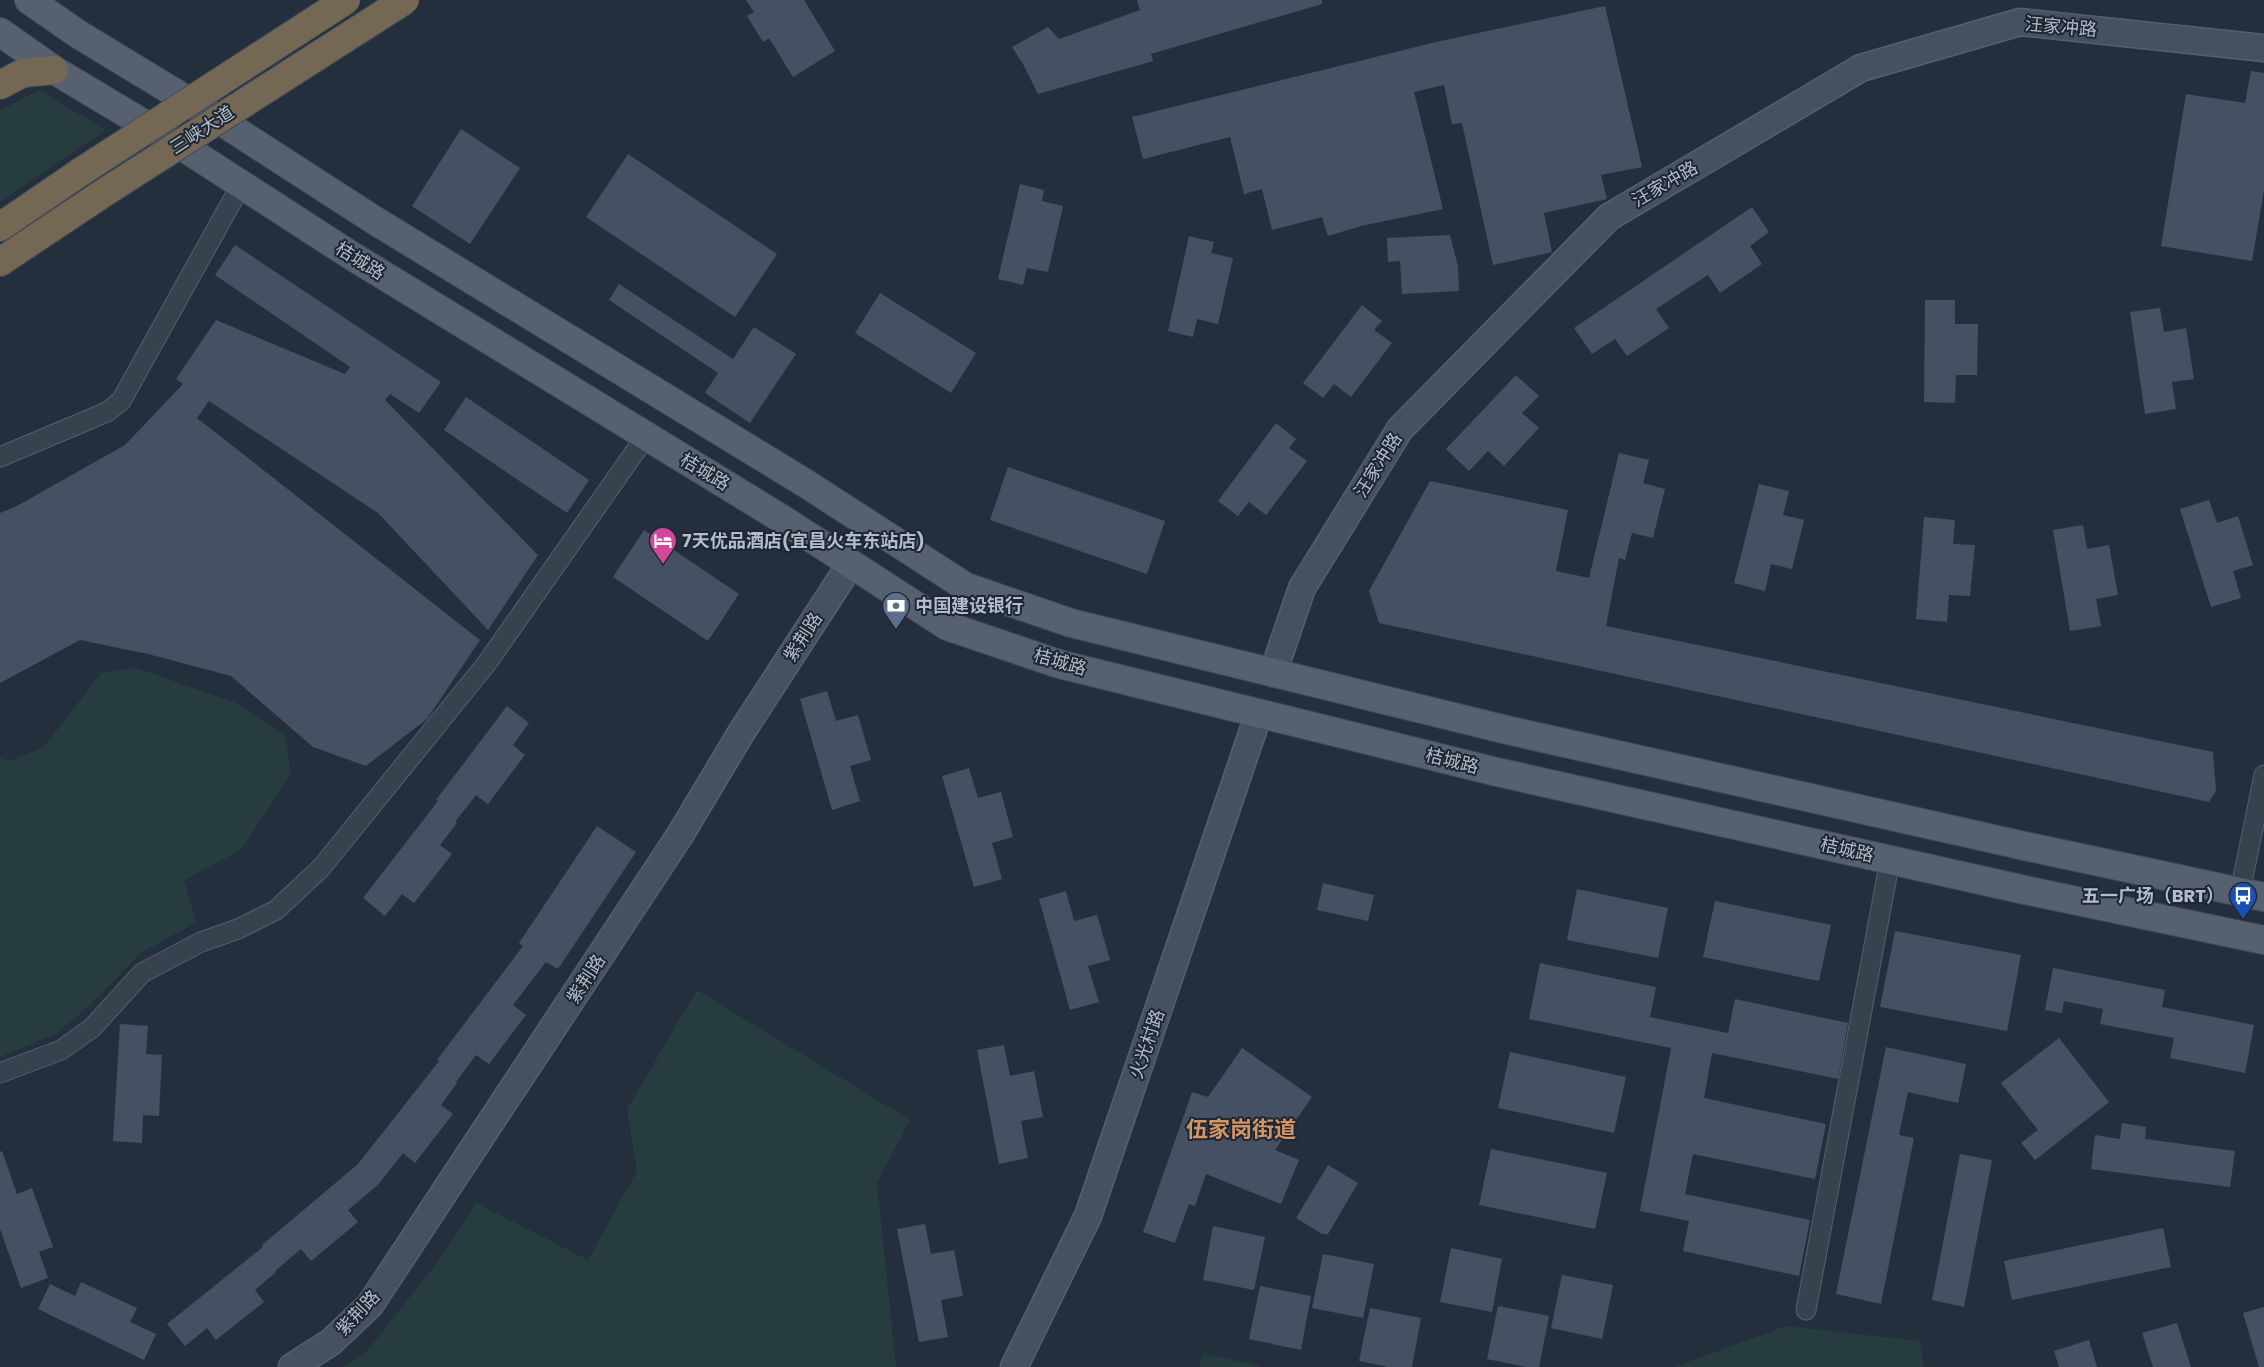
<svg xmlns="http://www.w3.org/2000/svg" width="2264" height="1367" font-family="Poppins,'Noto Sans SC',sans-serif">
<style>
.green{fill:#263c3f}
.building{fill:#455162}
.lines{fill:none;stroke-linecap:round;stroke-linejoin:round}
.street-casing{stroke:#565f6c;stroke-width:21}
.secondary-casing{stroke:#565f6c;stroke-width:29}
.primary-casing{stroke:#414a57;stroke-width:30}
.highway-casing{stroke:#434c59;stroke-width:30}
.street{stroke:#38414e;stroke-width:19}
.secondary{stroke:#465061;stroke-width:26}
.primary{stroke:#56606e;stroke-width:28}
.highway{stroke:#746855;stroke-width:28}
.highway-bridge-casing{stroke:#434c59;stroke-width:30;stroke-linecap:butt}
.highway-bridge{stroke:#746855;stroke-width:28}
.labels{text-anchor:middle;stroke-width:4;stroke-linejoin:round;paint-order:stroke}
.street-label{font-size:18px;fill:#b4bcc9;stroke:#1d2633}
.poi-label{font-size:18px;font-weight:bold;fill:#b4bcc9;stroke:#1d2633;text-anchor:start}
.district-label{font-size:22px;font-weight:bold;fill:#d59563;stroke:#1d2633}
</style>
<rect width="100%" height="100%" fill="#242f3e"/>
<g class="green">
<polygon points="39,90 106,130 0,202 0,111"/>
<polygon points="136,668 234,702 285,735 291,774 241,850 184,880 196,922 141,953 86,1009 55,1034 0,1057 0,758 11,761 45,746 101,673"/>
<polygon points="697,990 910,1120 877,1183 896,1367 344,1367 368,1350 437,1263 476,1203 588,1260 637,1171 627,1109"/>
<polygon points="1786,1326 1920,1341 1924,1367 1674,1367"/>
<polygon points="1203,1353 1262,1367 1199,1367"/>
</g>
<g class="building">
<polygon points="746,0 804,0 835,51 793,77 769,38 763,42 747,16 754,12"/>
<polygon points="1137,0 1322,0 1322,4 1151,54 1153,61 1038,94 1023,64 1012,47 1048,27 1059,39 1140,10"/>
<polygon points="1605,6 1642,167 1601,175 1607,199 1544,213 1552,252 1493,265 1462,123 1452,124 1444,85 1414,92 1443,209 1361,226 1328,236 1322,217 1272,230 1262,189 1244,194 1230,137 1143,159 1132,117 1436,42"/>
<polygon points="2251,71 2264,73 2264,190 2252,261 2161,246 2186,94 2245,103"/>
<polygon points="461,129 520,168 470,244 412,206"/>
<polygon points="628,154 777,254 735,317 586,217"/>
<polygon points="1020,184 1044,190 1042,201 1063,206 1048,272 1027,268 1023,285 998,279"/>
<polygon points="1752,207 1769,232 1750,246 1762,264 1720,293 1708,275 1685,290 1656,309 1669,328 1627,356 1615,339 1592,354 1574,328"/>
<polygon points="1450,235 1458,266 1459,291 1402,294 1400,261 1388,262 1387,238"/>
<polygon points="1189,236 1214,242 1211,253 1233,258 1218,324 1197,319 1193,337 1168,331"/>
<polygon points="235,245 441,382 419,413 390,394 385,400 538,555 488,630 378,513 209,401 197,418 480,640 427,719 366,766 313,747 231,676 148,654 80,640 0,683 0,513 15,507 125,445 183,384 176,379 216,320 345,374 350,367 215,275"/>
<polygon points="619,284 733,359 754,327 796,354 750,423 705,393 718,373 609,300"/>
<polygon points="880,293 976,353 951,393 855,333"/>
<polygon points="1925,300 1955,300 1955,324 1978,324 1977,375 1956,375 1955,403 1924,402"/>
<polygon points="1362,305 1382,321 1374,330 1392,343 1351,397 1334,384 1323,398 1303,383"/>
<polygon points="2160,308 2164,332 2186,328 2194,379 2172,382 2176,409 2145,414 2130,312"/>
<polygon points="1516,375 1539,396 1522,413 1539,428 1504,466 1488,451 1469,471 1446,449"/>
<polygon points="466,397 589,480 567,513 444,430"/>
<polygon points="1276,423 1296,439 1289,448 1307,461 1266,515 1249,502 1238,516 1218,501"/>
<polygon points="1619,453 1649,460 1643,483 1665,489 1653,538 1632,533 1625,560 1619,558 1606,626 2213,752 2216,791 2209,802 1379,623 1369,591 1430,481 1568,510 1556,571 1589,578"/>
<polygon points="1008,467 1165,521 1147,574 990,520"/>
<polygon points="1759,484 1789,491 1783,515 1804,520 1792,569 1771,564 1765,591 1734,583"/>
<polygon points="2209,500 2217,523 2238,516 2253,565 2233,571 2241,598 2211,607 2180,509"/>
<polygon points="1924,517 1955,520 1953,544 1975,545 1970,596 1949,595 1947,622 1916,619"/>
<polygon points="2083,525 2087,549 2109,545 2118,595 2096,599 2101,626 2070,631 2053,530"/>
<polygon points="644,530 739,594 708,641 613,577"/>
<polygon points="827,691 836,721 858,715 871,760 850,766 860,801 832,810 800,699"/>
<polygon points="507,706 529,723 513,745 525,755 488,804 476,795 455,822 457,823 440,845 452,854 414,903 402,894 385,916 363,898 438,801 436,800"/>
<polygon points="969,768 978,798 1001,792 1013,837 992,843 1002,879 974,887 942,776"/>
<polygon points="597,826 636,852 558,969 546,962 513,1005 526,1015 489,1064 476,1055 456,1082 457,1083 441,1105 453,1114 415,1163 403,1153 378,1185 348,1210 358,1222 311,1261 301,1249 275,1271 276,1272 255,1290 264,1302 216,1340 207,1328 185,1346 167,1324 263,1247 262,1245 358,1164 439,1061 437,1060 523,946 519,943"/>
<polygon points="1323,883 1374,895 1368,921 1317,910"/>
<polygon points="1577,889 1668,908 1658,958 1567,940"/>
<polygon points="1066,891 1074,921 1097,915 1110,960 1088,966 1099,1002 1070,1010 1039,899"/>
<polygon points="1715,901 1831,925 1819,981 1703,957"/>
<polygon points="1895,931 2021,955 2007,1031 1880,1007"/>
<polygon points="1540,963 1656,987 1650,1017 1728,1033 1735,999 1848,1023 1838,1079 1712,1053 1704,1098 1826,1124 1815,1179 1693,1154 1685,1194 1810,1220 1799,1276 1683,1251 1689,1221 1640,1211 1671,1048 1529,1019"/>
<polygon points="2053,968 2165,990 2162,1007 2254,1025 2245,1073 2170,1058 2174,1038 2100,1024 2103,1009 2064,1001 2062,1013 2045,1010"/>
<polygon points="120,1024 148,1026 146,1054 162,1055 159,1116 143,1115 142,1143 113,1141"/>
<polygon points="2059,1038 2109,1102 2035,1160 2021,1143 2038,1130 2001,1083"/>
<polygon points="1004,1045 1010,1076 1034,1071 1043,1117 1021,1121 1028,1158 999,1164 977,1050"/>
<polygon points="1886,1047 1966,1064 1958,1103 1908,1092 1899,1135 1914,1138 1881,1304 1836,1294"/>
<polygon points="1242,1048 1312,1097 1275,1150 1299,1160 1281,1204 1206,1174 1195,1206 1189,1204 1175,1243 1143,1232 1192,1092 1208,1097"/>
<polygon points="1510,1052 1626,1077 1614,1133 1498,1108"/>
<polygon points="2122,1123 2146,1127 2145,1139 2235,1151 2230,1187 2091,1169 2095,1135 2120,1139"/>
<polygon points="1491,1149 1607,1173 1595,1229 1479,1205"/>
<polygon points="2,1151 17,1194 32,1188 53,1247 39,1252 48,1278 21,1288 0,1229 0,1152"/>
<polygon points="1960,1154 1992,1160 1964,1307 1932,1300"/>
<polygon points="1328,1165 1358,1183 1328,1234 1322,1234 1296,1218"/>
<polygon points="925,1224 931,1254 954,1250 963,1296 941,1300 948,1337 919,1342 897,1229"/>
<polygon points="1213,1226 1265,1237 1254,1290 1203,1280"/>
<polygon points="2163,1228 2171,1267 2012,1300 2004,1261"/>
<polygon points="1451,1248 1502,1259 1492,1312 1440,1302"/>
<polygon points="1323,1254 1374,1264 1363,1318 1312,1308"/>
<polygon points="1562,1275 1613,1285 1602,1339 1551,1328"/>
<polygon points="81,1282 137,1308 130,1322 156,1334 144,1360 38,1309 50,1284 75,1296"/>
<polygon points="1260,1286 1311,1296 1301,1350 1249,1339"/>
<polygon points="1498,1306 1549,1316 1539,1367 1526,1367 1487,1359"/>
<polygon points="2264,1307 2264,1367 2259,1367 2243,1313"/>
<polygon points="1370,1308 1421,1318 1412,1367 1388,1367 1359,1361"/>
<polygon points="2177,1323 2191,1367 2153,1367 2142,1333"/>
<polygon points="2089,1340 2097,1367 2059,1367 2054,1351"/>
</g>
<g class="lines">
<defs>
<g id="street">
<polyline points="0,457 107,412 121,401 241,185"/>
<polyline points="2240,892 2264,775"/>
<polyline points="0,1073 61,1050 92,1028 142,973 201,942 238,929 276,910 321,868 487,663 646,436"/>
<polyline points="1806,1310 1890,860"/>
</g>
<g id="secondary">
<polyline points="1273,673 1302,588 1400,429 1609,217 1861,68 2020,22 2264,48"/>
<polyline points="292,1367 331,1342 370,1305 680,835 741,733 850,565"/>
<polyline points="1014,1367 1088,1216 1259,713"/>
</g>
<g id="primary">
<polyline points="29,0 78,34 213,116 374,220 805,483 966,587 1071,623 1507,730 2034,848 2264,897"/>
<polyline points="0,32 54,70 191,152 352,256 782,519 947,626 1059,664 1497,772 2025,890 2264,940"/>
</g>
<g id="highway">
<polyline points="0,85 23,73 54,70"/>
<polyline points="0,227 82,171"/>
<polyline points="0,262 105,192"/>
</g>
</defs>
<use href="#street" class="street-casing"/>
<use href="#secondary" class="secondary-casing"/>
<use href="#primary" class="primary-casing"/>
<use href="#highway" class="highway-casing"/>
<use href="#street" class="street"/>
<use href="#secondary" class="secondary"/>
<use href="#primary" class="primary"/>
<use href="#highway" class="highway"/>
<defs>
<g id="highway-bridge">
<polyline points="82,171 346,0"/>
<polyline points="105,192 405,0"/>
</g>
</defs>
<use href="#highway-bridge" class="highway-bridge-casing"/>
<use href="#highway-bridge" class="highway-bridge"/>
</g>
<defs>
<symbol id="hotel-pin" viewBox="-11 -11 22 30"><path d="M0 17L-7.5 6A9.5 9.5 0 1 1 7.5 6Z" fill="#d1479c" stroke="#1d2633"/><path d="M-6-4.5h1.5V1H6V5H4.5V3h-9V5H-6ZM-4 0a1.8 1.8 0 1 1 3.6 0ZM.5 0V-2.5h3Q6-2.5 6 0Z" fill="#fff"/></symbol>
<symbol id="bank-pin" viewBox="-11 -11 22 30"><path d="M0 17L-7.5 6A9.5 9.5 0 1 1 7.5 6Z" fill="#5c6f8a" stroke="#1d2633"/><path d="M-6-4H6V4H-6ZM0-2.3a2.3 2.3 0 1 0 0 4.6a2.3 2.3 0 1 0 0-4.6Z" fill="#fff"/></symbol>
<symbol id="bus-pin" viewBox="-11 -11 22 30"><path d="M0 17L-7.5 6A9.5 9.5 0 1 1 7.5 6Z" fill="#1a4fb4" stroke="#1d2633"/><path d="M-5-6H5V4H4V6H2V4H-2V6H-4V4H-5ZM-3.5-4V0h7V-4ZM-3.5 1.2v1.5H-2V1.2ZM2 1.2v1.5H3.5V1.2Z" fill="#fff"/></symbol>
</defs>
<g fill-rule="evenodd">
<use href="#hotel-pin" x="647" y="525" width="32" height="43"/>
<use href="#bank-pin" x="880" y="590" width="32" height="43"/>
<use href="#bus-pin" x="2227" y="880" width="32" height="43"/>
</g>
<g class="labels">
<g class="street-label">
<text transform="translate(2061 27) rotate(5)" y="6">汪家冲路</text>
<text transform="translate(202 130) rotate(-33)" y="6">三峡大道</text>
<text transform="translate(1665 184) rotate(-30)" y="6">汪家冲路</text>
<text transform="translate(360 261) rotate(32)" y="6">桔城路</text>
<text transform="translate(1378 465) rotate(-58)" y="6">汪家冲路</text>
<text transform="translate(705 472) rotate(31)" y="6">桔城路</text>
<text transform="translate(803 637) rotate(-57)" y="6">紫荆路</text>
<text transform="translate(1060 662) rotate(16)" y="6">桔城路</text>
<text transform="translate(1452 761) rotate(14)" y="6">桔城路</text>
<text transform="translate(1847 850) rotate(13)" y="6">桔城路</text>
<text transform="translate(586 979) rotate(-57)" y="6">紫荆路</text>
<text transform="translate(1147 1044) rotate(-71)" y="6">火光村路</text>
<text transform="translate(358 1313) rotate(-47)" y="6">紫荆路</text>
</g>
<g class="poi-label">
<text x="682" y="547">7天优品酒店(宜昌火车东站店)</text>
<text x="915" y="612">中国建设银行</text>
<text x="2224" y="902" text-anchor="end">五一广场（BRT）</text>
</g>
<g class="district-label">
<text x="1241" y="1137">伍家岗街道</text>
</g>
</g>
</svg>
